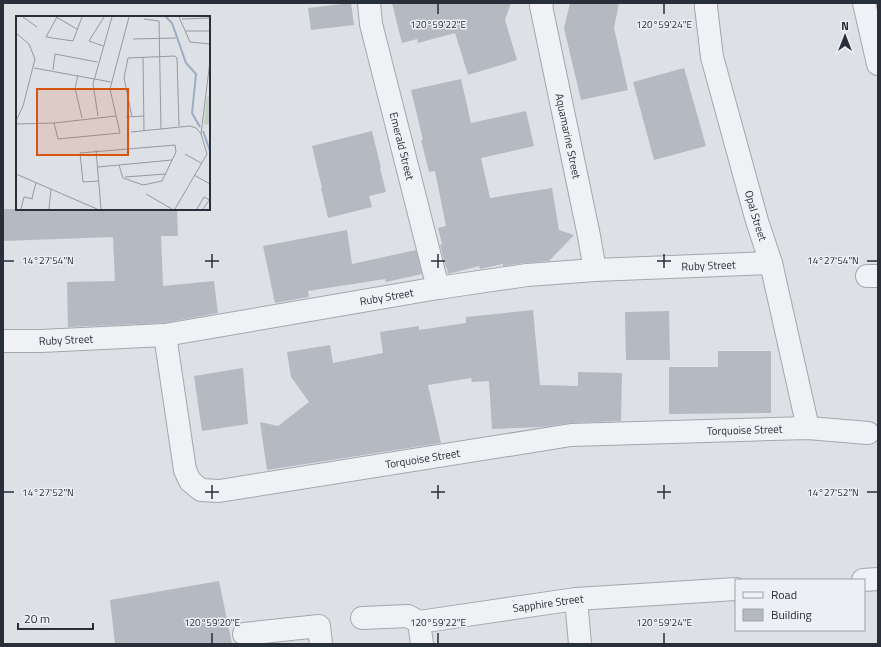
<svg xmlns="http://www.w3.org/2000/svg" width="881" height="647" font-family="'Titillium Web',sans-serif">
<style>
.building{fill:#b5b9c1}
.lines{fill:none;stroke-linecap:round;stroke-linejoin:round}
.minor-casing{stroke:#a3a7ae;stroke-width:24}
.minor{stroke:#eff1f4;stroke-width:22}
.ticks{fill:none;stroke:#282e3a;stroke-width:1.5}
.labels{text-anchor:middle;stroke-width:3;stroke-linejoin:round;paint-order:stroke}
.street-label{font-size:11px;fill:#282e3a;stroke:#eceff3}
.inset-river{fill:none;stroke:#9cadc2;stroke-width:2}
.inset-road{fill:none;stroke:#9599a1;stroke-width:1}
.view{fill:#d55511;fill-opacity:0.15;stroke:#d55511;stroke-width:2}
.inset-edge{fill:none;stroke:#282e3a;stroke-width:2}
.ticks-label{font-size:10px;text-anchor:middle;fill:#282e3a;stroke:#eceff3;stroke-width:3;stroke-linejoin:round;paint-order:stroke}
</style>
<rect width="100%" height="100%" fill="#dde0e5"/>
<g class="building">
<polygon points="351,3 354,25 311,30 308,8"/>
<polygon points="392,3 511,3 505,20 517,60 468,75 455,33 418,43 417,39 402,43"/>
<polygon points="570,3 619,3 614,28 628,90 581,100 564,28"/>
<polygon points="684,68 706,146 654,160 633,82"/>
<polygon points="461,79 471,123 526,111 534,146 481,158 490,198 552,188 559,230 574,235 549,261 525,263 503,266 503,264 480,269 479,266 448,274 447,268 446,268 440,245 442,244 438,228 446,226 435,171 429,172 421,140 423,140 411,90"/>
<polygon points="372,131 381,168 380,168 386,192 369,196 372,207 328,218 321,188 322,188 312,146"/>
<polygon points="3,209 177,209 178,236 161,236 163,286 214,281 218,313 164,323 68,327 67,282 115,281 113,237 3,241"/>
<polygon points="347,230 352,264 416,250 422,274 386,282 385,279 308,291 309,297 275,303 263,246"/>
<polygon points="533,310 540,385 578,386 578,372 622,373 621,421 571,423 542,427 492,429 489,381 472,382 471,378 428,385 441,443 267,470 260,422 278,426 309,402 291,377 287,352 330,345 333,363 383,353 380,332 419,326 419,330 466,323 466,317"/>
<polygon points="669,311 670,360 626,360 625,312"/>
<polygon points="718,351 771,351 771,413 669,414 669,367 718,367"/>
<polygon points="243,368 248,424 202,431 194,376"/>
<polygon points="219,581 232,644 115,644 110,600"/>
</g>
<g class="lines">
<defs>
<g id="minor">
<path id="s1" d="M369,3L371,24L438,288"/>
<path id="s2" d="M542,3L541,6L589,236L595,270"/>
<path id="s3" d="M706,3V7L712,57L757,221L771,263L808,428"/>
<polyline points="864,3 878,64"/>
<polyline points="867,276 878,276"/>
<path id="s4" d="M165,335L185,470L190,481L201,490L219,491L571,435L808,428L868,433"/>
<path id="s5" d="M3,341H41L165,335L438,288L527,275L595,270L771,263"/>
<polyline points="863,580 878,579"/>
<polyline points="576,599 580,644"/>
<path id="s6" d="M362,618L408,616L419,622L576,599L736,589"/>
<polyline points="419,622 422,644"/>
<polyline points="244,634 319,626 321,644"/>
</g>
</defs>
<use href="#minor" class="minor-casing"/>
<use href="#minor" class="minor"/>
</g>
<path class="ticks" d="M438,4V14M664,4V14M212,254V268M438,254V268M664,254V268M4,261H14M205,261H219M431,261H445M657,261H671M867,261H877M212,485V499M438,485V499M664,485V499M4,492H14M205,492H219M431,492H445M657,492H671M867,492H877M212,633V643M438,633V643M664,633V643"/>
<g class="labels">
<g class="street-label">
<text dy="4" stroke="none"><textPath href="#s2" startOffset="136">Aquamarine Street</textPath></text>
<text dy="4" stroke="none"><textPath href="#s1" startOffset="147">Emerald Street</textPath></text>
<text dy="4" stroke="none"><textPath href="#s3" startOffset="219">Opal Street</textPath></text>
<text dy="4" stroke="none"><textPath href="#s5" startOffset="711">Ruby Street</textPath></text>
<text dy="4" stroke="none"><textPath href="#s5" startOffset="387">Ruby Street</textPath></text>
<text dy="4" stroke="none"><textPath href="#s5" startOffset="63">Ruby Street</textPath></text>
<text dy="4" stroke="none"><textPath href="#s4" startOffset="711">Torquoise Street</textPath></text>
<text dy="4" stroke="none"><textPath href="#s4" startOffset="387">Torquoise Street</textPath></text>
<text dy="4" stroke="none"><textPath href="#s6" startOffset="189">Sapphire Street</textPath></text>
</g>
</g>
<g transform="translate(16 16)">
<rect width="194" height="194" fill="#dde0e5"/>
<path d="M191,80L194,81V109L188,108Z" fill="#c2cebf"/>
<path class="inset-river" d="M150,1L156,7L170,47L180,58L176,97L184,111M187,115L194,135"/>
<path class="inset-road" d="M7,1L21,11M40,1L61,13M41,1L30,21L57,25L66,1M163,1L174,26L194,28M128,3L143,5L145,113M166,3L194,2M170,15H194M0,17L13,28L19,43L7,90L0,105M117,23L160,22M87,30L73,25L88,1M127,41L128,115M18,52L95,66M37,54L39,38L81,46M62,59L59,72L66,102M82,100L77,68L96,1M110,101L128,100M116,101L108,62L112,42L159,40L161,42L163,110M38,107L42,123L104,117L94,73L113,1M0,108L38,107L100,100M115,116L174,110L180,112L185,118L191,138L159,193M185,118L194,45M80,134L85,193M169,138L185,147M82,151L156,144M0,158L81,193M178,159L194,168M109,161L150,158M83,165L67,166L64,137L159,129L160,136L146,165L127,169L107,162L103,149M130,178L156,193M16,182L20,167M5,193L8,181L17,183M33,193L35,173M181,193L188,181L194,184M187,193L194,183"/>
<path class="view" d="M21,73H112V139H21Z"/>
<rect width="194" height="194" class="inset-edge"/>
</g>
<g class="ticks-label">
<text x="438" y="28">120°59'22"E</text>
<text x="664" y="28">120°59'24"E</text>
<text x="48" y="264">14°27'54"N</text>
<text x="833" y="264">14°27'54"N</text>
<text x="48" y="496">14°27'52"N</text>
<text x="833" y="496">14°27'52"N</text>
<text x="212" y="626">120°59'20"E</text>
<text x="438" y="626">120°59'22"E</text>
<text x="664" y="626">120°59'24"E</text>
</g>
<rect width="881" height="647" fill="none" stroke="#282e3a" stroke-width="8"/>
<rect x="735" y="579" width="130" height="52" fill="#eceff3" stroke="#9ea2a9"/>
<rect x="743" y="592" width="20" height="6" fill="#eff1f4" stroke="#9ea2a9"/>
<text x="771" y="599" font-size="12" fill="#282e3a">Road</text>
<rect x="743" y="609" width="20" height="12" fill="#b5b9c1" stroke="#9ea2a9"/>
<text x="771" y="619" font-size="12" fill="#282e3a">Building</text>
<g transform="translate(845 36)" stroke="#eceff3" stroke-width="3" paint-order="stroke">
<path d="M0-3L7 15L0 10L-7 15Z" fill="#282e3a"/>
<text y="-6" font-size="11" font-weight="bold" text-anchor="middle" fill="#282e3a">N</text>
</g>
<path d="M18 623v6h75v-6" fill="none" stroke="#282e3a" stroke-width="2"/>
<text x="24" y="623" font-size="12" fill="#282e3a" stroke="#eceff3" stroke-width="3" paint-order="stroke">20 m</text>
</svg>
